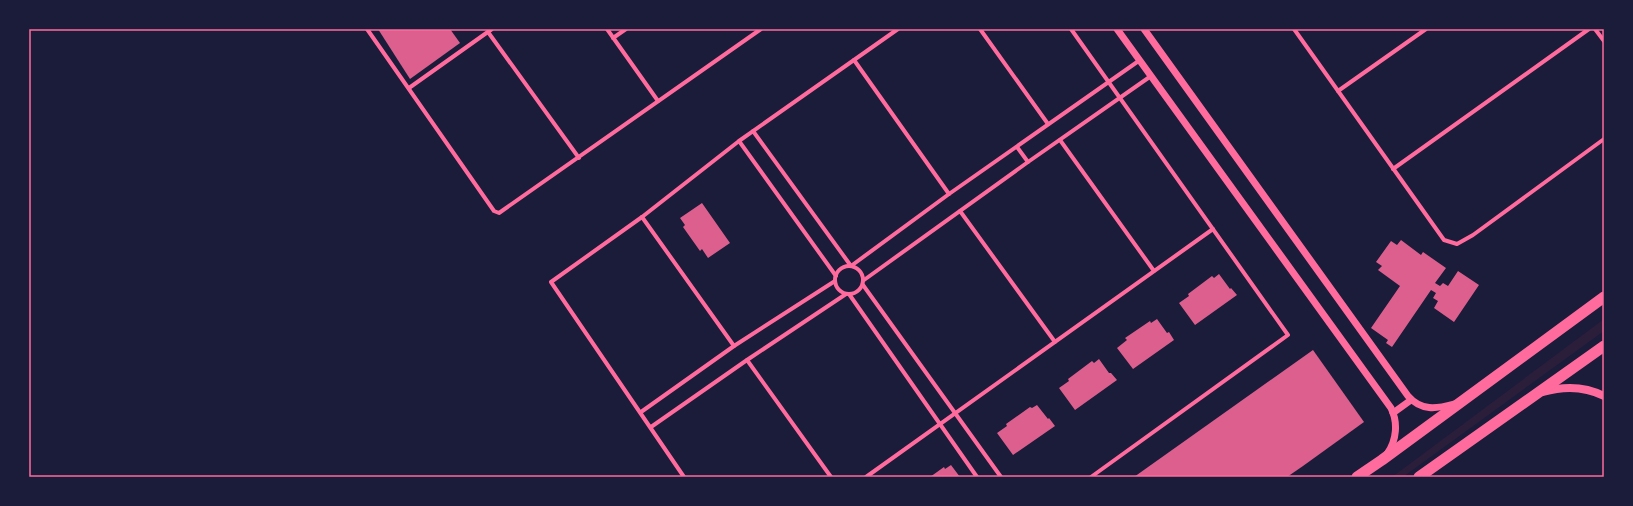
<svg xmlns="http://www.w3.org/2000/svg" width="1633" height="506" font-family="'IBM Plex Sans',sans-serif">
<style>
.green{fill:#2a1e3b}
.building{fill:#dd5f8e}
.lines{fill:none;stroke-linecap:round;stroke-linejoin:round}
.minor{stroke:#ff6b9d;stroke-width:4}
.tertiary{stroke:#ff6b9d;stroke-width:7}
.secondary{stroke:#ff6b9d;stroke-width:8}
.trunk{stroke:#ff6b9d;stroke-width:11}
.neatline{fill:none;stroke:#ff6b9d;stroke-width:1.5}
</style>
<rect width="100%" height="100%" fill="#1b1b3a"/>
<polygon class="green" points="1604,319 1604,331 1403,477 1392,477"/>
<g class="building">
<polygon points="378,29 450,29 460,43 410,79"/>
<polygon points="702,203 730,243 708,258 702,249 700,251 683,227 685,225 680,218"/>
<polygon points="1401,240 1421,255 1423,252 1446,268 1435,283 1440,286 1443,283 1448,286 1458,271 1479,285 1454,322 1434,308 1438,301 1433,298 1436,293 1431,290 1392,347 1386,343 1388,340 1371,328 1400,286 1378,270 1382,266 1376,262 1391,241 1397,245"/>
<polygon points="1219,274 1230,289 1231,288 1237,295 1195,325 1179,303 1189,296 1188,294 1212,276 1214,278"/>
<polygon points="1157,319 1167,333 1169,332 1174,340 1133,369 1117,348 1127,340 1125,338 1150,321 1151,323"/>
<polygon points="1313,350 1364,422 1303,466 1287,477 1134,477"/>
<polygon points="1099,359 1109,373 1111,373 1117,380 1075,410 1059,388 1069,381 1068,379 1092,361 1094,363"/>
<polygon points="1037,405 1048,419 1049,418 1055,426 1013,455 997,433 1007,426 1006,424 1030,407 1032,408"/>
<polygon points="951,465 960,477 930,477 944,467 945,469"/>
</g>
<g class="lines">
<g class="minor">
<polyline points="367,29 494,211 499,213 761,29"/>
<polyline points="607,29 658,101"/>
<polyline points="980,29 1048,124"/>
<polyline points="1071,29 1288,335 1091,477"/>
<polyline points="1294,29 1444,240 1457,244 1473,235 1604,139"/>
<polyline points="1595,29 1604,41"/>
<polyline points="488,32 579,158"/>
<polyline points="613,38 626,29"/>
<polyline points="854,60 949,194"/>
<polyline points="409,88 492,29"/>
<polyline points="1338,91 1426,29"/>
<polyline points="753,131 851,266 949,194 1140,60"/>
<polyline points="1060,140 1154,271"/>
<polyline points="739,141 836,276"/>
<polyline points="1017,147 1028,162"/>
<polyline points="1393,169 1589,29"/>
<polyline points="960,211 1055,342"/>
<polyline points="642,217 734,346"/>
<circle cx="849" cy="280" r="14"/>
<polyline points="864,280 1028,162 1151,76"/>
<polyline points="863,285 1001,477"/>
<polyline points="849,294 977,477"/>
<polyline points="747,360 831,477"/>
<polyline points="641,412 734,346 835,281"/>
<polyline points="651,427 747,360 846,294"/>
<polyline points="684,477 551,282 642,217 739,141 898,29"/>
<polyline points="866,477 1213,229"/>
</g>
<g class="tertiary">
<path d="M1117,29L1391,408C1398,422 1397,440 1387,454"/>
<path d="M1144,29L1408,396C1421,411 1436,409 1454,404"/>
<polyline points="1393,413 1411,400"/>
</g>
<path class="secondary" d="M1543,392C1564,386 1584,386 1604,396"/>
<g class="trunk">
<polyline points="1357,477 1382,460 1604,297"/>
<polyline points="1419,477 1604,346"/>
</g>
</g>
<rect width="1633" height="506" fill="none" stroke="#1b1b3a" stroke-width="60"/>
<rect x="30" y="30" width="1573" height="446" class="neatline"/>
</svg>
